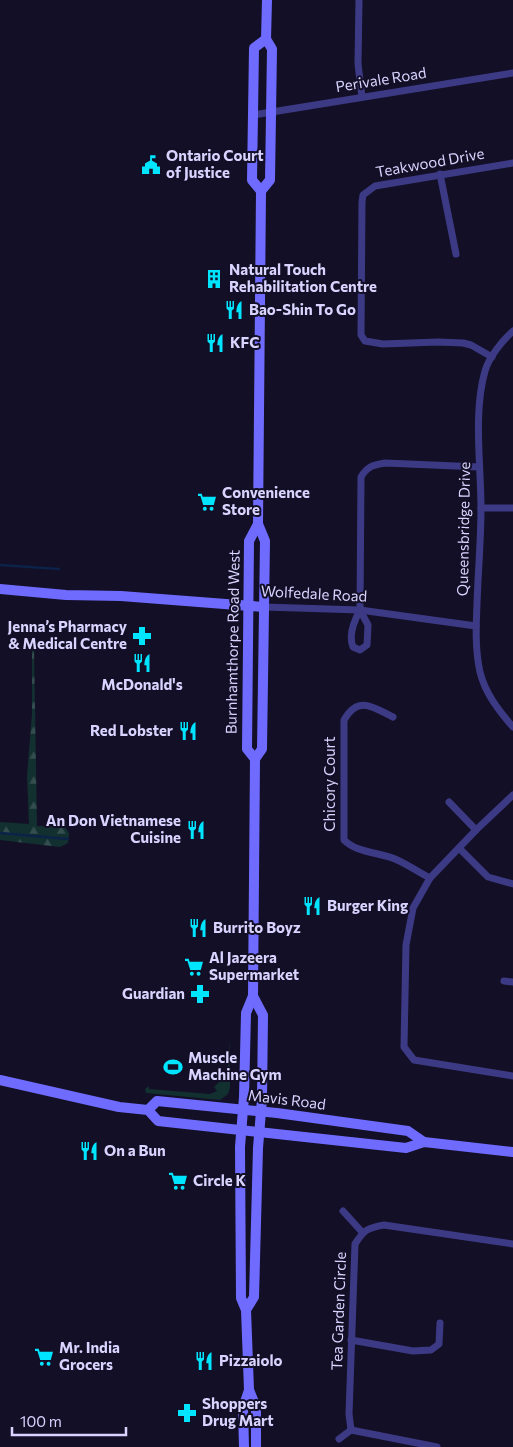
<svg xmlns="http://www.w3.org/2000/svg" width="513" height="1447" font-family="Commissioner,sans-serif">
  <defs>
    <pattern id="forest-firs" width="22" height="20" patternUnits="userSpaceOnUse" patternTransform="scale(1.25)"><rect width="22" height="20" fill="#12302f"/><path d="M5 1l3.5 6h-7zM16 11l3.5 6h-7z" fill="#344d4e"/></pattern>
  </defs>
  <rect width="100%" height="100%" fill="#130f26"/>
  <path fill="#12302f" d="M 230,1041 L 230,1088 L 228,1094 L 220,1100 L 146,1093 L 145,1089 L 149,1086 L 149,1089 L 210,1094 L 217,1091 L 214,1087 L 220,1081 L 221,1074 L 227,1074 Z"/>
  <path fill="url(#forest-firs)" d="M 34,648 L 37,826 L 65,827 L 69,833 L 68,843 L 60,847 L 0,840 L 0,822 L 29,824 L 27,776 L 32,714 L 32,649 Z"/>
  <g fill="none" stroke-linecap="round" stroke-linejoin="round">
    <g stroke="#0c2248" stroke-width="2.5">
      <path d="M 0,565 L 59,569"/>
      <path d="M 0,833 L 68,839"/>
    </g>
    <g stroke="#3d3a85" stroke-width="7">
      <path d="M 359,0 L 358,64 L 362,97"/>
      <path d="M 253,115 L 513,73"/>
      <path d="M 440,174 L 456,254"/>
      <path d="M 513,331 C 502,341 489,357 485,371 C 473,413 481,465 481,508 C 481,540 478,572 477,604 C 476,627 475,649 480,672 C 485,693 499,711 513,727"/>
      <path d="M 492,357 L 471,345 L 463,343 L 438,342 L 383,344 L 365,341 L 361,335 L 362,202 L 363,195 L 375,186 L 513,163"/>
      <path d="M 481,508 L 513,508"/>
      <path d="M 264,607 L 360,610 L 476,626"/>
      <path d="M 360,610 L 368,625 L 367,645 L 360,650 L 353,647 C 348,635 354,621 360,610 L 361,477 C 367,467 372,465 385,463 L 479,467"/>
      <path d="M 393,717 C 373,707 358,695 344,720 L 344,840 C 357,853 378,852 395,859 C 407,864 418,872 430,878"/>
      <path d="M 513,795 L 476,830 L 430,878 L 413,908 L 406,945 L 404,1047 L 414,1060 L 513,1076"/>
      <path d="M 449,802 L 476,830"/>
      <path d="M 459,848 L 488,877 L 513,884"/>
      <path d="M 504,981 L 513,982"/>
      <path d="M 343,1211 L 362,1232"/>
      <path d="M 351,1340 L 413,1351 L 431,1350 L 439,1344 L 440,1323"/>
      <path d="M 351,1430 L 349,1414 L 355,1244 C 364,1230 367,1228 384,1225 L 513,1244"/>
      <path d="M 351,1430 L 437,1447"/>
      <path d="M 339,1439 L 351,1430"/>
    </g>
    <g stroke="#6f6bff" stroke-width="10">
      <path d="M 261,191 L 270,180 L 272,49 L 266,39 L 267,0"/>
      <path d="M 0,589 L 66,595 L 121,596 L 264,607"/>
      <path d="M 255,759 L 247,749 L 249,541 L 258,524"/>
      <path d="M 0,1080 L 119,1107 L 148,1110 L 158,1121 L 406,1148 L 424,1142 L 513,1152"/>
      <path d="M 148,1110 L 157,1101 L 277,1113 L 408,1131 L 424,1142"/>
      <path d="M 246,1310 L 254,1297 L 258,1148 L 262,1099 L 263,1015 L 253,996"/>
      <path d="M 244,1447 L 243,1408 L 249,1390"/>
      <path d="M 256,1447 L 256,1407 L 249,1390 L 246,1310 L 241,1298 L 240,1147 L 244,1097 L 246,1013 L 253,996 L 255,759 L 262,749 L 265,541 L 258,524 L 261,191 L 252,180 L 254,48 L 266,39"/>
    </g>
  </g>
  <defs>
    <g id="civic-bare" transform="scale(1.5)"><path d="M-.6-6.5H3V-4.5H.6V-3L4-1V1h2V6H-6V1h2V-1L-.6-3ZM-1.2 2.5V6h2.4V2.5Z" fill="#00e5ff" stroke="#130f26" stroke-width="2.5" paint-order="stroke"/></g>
    <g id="building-bare" transform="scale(1.5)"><path d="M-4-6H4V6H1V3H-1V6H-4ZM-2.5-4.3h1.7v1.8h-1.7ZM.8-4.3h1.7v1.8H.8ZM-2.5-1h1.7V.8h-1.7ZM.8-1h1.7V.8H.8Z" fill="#00e5ff" stroke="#130f26" stroke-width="2.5" paint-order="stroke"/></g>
    <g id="restaurant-bare" transform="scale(1.5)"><path d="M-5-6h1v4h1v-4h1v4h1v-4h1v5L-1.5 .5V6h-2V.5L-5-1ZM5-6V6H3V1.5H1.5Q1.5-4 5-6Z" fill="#00e5ff" stroke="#130f26" stroke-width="2.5" paint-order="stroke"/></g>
    <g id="supermarket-bare" transform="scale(1.5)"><path d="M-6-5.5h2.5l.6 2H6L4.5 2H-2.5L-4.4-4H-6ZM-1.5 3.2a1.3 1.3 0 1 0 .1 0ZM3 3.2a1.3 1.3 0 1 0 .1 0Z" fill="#00e5ff" stroke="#130f26" stroke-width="2.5" paint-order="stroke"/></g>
    <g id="pharmacy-bare" transform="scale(1.5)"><path d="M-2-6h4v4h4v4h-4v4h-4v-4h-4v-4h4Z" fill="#00e5ff" stroke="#130f26" stroke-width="2.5" paint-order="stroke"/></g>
    <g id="stadium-bare" transform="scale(1.5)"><path d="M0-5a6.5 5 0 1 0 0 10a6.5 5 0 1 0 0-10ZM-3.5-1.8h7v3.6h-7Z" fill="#00e5ff" stroke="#130f26" stroke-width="2.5" paint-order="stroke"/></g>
  </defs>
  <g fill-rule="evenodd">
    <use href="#civic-bare" x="151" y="165"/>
    <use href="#building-bare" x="214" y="279"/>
    <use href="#restaurant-bare" x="234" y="310"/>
    <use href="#restaurant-bare" x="215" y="343"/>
    <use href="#supermarket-bare" x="207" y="502"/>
    <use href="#pharmacy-bare" x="142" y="636"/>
    <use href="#restaurant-bare" x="142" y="663"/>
    <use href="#restaurant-bare" x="188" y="731"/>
    <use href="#restaurant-bare" x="196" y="830"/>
    <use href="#restaurant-bare" x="312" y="906"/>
    <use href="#restaurant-bare" x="198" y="928"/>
    <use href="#supermarket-bare" x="194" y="967"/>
    <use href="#pharmacy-bare" x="200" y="994"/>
    <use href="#stadium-bare" x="173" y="1067"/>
    <use href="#restaurant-bare" x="89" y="1151"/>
    <use href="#supermarket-bare" x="178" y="1181"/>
    <use href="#supermarket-bare" x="44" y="1357"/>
    <use href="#restaurant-bare" x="204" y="1361"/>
    <use href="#pharmacy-bare" x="187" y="1413"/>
  </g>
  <g text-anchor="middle" stroke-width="4" stroke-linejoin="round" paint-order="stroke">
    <g font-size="15" fill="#d9d4ff" stroke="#130f26">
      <text transform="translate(381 80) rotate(-9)" y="5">Perivale Road</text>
      <text transform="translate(430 163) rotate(-10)" y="5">Teakwood Drive</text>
      <text transform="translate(464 529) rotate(-89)" y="5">Queensbridge Drive</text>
      <text transform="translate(314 594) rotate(3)" y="5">Wolfedale Road</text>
      <text transform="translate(233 642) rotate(-89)" y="5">Burnhamthorpe Road West</text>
      <text transform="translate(330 784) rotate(-90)" y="5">Chicory Court</text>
      <text transform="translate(287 1100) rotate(7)" y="5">Mavis Road</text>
      <text transform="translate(339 1311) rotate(-88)" y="5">Tea Garden Circle</text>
    </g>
    <g font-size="15" font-weight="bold" fill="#d9d4ff" stroke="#130f26" text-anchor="start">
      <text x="166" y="161">Ontario Court<tspan x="166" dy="17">of Justice</tspan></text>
      <text x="229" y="275">Natural Touch<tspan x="229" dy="17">Rehabilitation Centre</tspan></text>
      <text x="249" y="315">Bao-Shin To Go</text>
      <text x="230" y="348">KFC</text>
      <text x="222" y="498">Convenience<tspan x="222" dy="17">Store</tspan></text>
      <text x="127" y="632" text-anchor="end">Jenna’s Pharmacy<tspan x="127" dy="17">&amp; Medical Centre</tspan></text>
      <text x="142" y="690" text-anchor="middle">McDonald's</text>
      <text x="173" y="736" text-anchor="end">Red Lobster</text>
      <text x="181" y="826" text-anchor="end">An Don Vietnamese<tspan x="181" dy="17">Cuisine</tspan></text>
      <text x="327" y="911">Burger King</text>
      <text x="213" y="933">Burrito Boyz</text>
      <text x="209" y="963">Al Jazeera<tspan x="209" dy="17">Supermarket</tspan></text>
      <text x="185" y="999" text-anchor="end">Guardian</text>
      <text x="188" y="1063">Muscle<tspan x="188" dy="17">Machine Gym</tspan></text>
      <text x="104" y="1156">On a Bun</text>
      <text x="193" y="1186">Circle K</text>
      <text x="59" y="1353">Mr. India<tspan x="59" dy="17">Grocers</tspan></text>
      <text x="219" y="1366">Pizzaiolo</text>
      <text x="202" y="1409">Shoppers<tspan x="202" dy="17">Drug Mart</tspan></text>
    </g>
  </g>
  <path d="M12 1427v8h114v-8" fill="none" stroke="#d9d4ff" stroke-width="2.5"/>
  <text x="20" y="1427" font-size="15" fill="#d9d4ff" stroke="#130f26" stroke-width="4" paint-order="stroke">100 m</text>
</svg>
